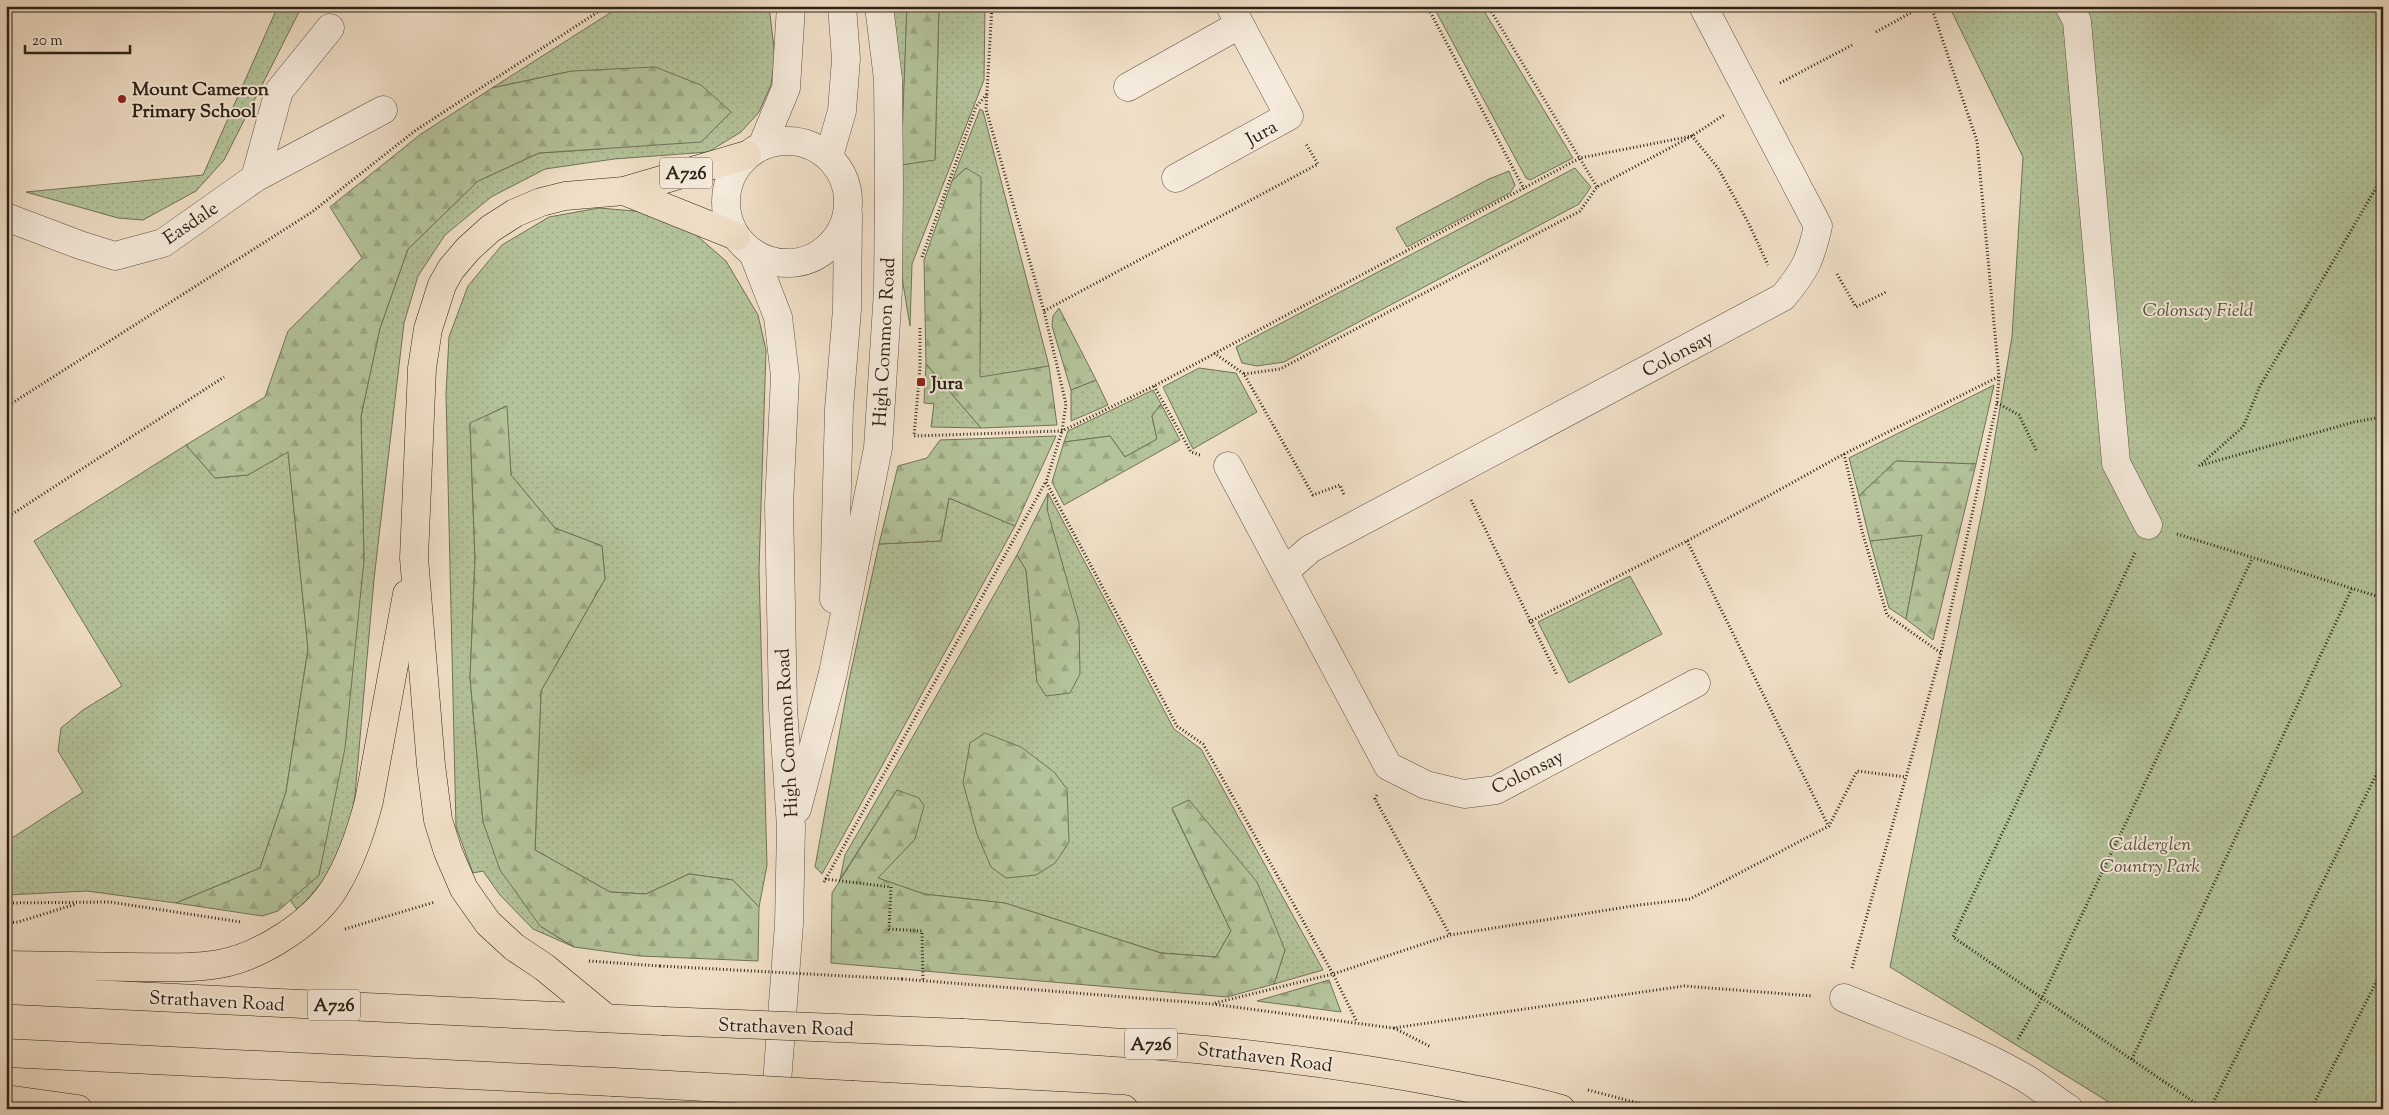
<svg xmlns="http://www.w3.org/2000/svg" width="2389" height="1115" font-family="'Sorts Mill Goudy',serif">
  <defs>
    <pattern id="grass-dots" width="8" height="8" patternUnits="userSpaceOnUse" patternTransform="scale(1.25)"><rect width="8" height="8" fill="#b4c39a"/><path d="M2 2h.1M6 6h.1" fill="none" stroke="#9ba784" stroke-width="1.8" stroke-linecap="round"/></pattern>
    <pattern id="forest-firs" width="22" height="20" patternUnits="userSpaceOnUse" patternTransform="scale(1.25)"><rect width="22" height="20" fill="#b4c39a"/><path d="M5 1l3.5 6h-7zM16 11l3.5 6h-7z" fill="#9ba784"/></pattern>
  </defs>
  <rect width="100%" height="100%" fill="#f0dfc7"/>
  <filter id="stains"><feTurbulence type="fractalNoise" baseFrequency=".004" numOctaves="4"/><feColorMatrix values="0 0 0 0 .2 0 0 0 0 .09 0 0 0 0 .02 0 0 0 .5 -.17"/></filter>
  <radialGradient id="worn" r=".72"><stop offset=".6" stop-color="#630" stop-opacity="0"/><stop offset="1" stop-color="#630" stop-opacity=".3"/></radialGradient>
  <g fill="url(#grass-dots)" stroke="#707258">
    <path d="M 278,6 L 302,6 L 224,160 L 196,191 L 143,220 L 118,218 L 26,192 L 203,175 Z"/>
    <path d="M 621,6 L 769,6 L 775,57 L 771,85 L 759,112 L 741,132 L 708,152 L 614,159 L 545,169 L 491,197 L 445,235 L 418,276 L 404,323 L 374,579 L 355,795 L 348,835 L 327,876 L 298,911 L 290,900 L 319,875 L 364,560 L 361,416 L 380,328 L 408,249 L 478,181 L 539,153 L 602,149 L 572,71 L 492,88 Z"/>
    <path d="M 892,6 L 907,6 L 903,124 Z"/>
    <path d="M 939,6 L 985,6 L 984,80 L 912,264 L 910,326 L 898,253 L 901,165 L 935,159 Z"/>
    <path d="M 1433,6 L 1481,6 L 1573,158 L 1530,180 L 1526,178 Z"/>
    <path d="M 1949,6 L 2383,6 L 2383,1109 L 2120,1109 L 1890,967 L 1985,496 L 2012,337 L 2023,157 Z"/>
    <path d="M 980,109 L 983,111 L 1049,366 L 979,378 L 981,312 L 966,168 L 952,181 Z"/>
    <path d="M 1575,168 L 1591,187 L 1579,204 L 1284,362 L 1257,366 L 1242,363 L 1236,347 Z"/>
    <path d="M 1509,171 L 1515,185 L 1510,193 L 1407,247 L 1396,228 L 1489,179 Z"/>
    <path d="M 599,208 L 647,212 L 694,233 L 726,261 L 758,315 L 766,350 L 759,570 L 767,865 L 759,907 L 733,880 L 689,874 L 646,894 L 610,892 L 535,850 L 541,691 L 605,579 L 602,546 L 555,528 L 511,475 L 506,406 L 470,424 L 475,560 L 470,678 L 483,822 L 540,926 L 574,947 L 533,929 L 500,895 L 483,871 L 473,873 L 456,827 L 446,394 L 449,337 L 468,286 L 502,245 L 549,217 Z"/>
    <path d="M 926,364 L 981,428 L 931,427 L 934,404 L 924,403 Z"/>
    <path d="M 1199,368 L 1236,373 L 1257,412 L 1193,449 L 1163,387 Z"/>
    <path d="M 1096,380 L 1108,405 L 1071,421 L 1071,390 Z"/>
    <path d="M 1994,385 L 1976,464 L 1896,461 L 1859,496 L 1849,458 Z"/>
    <path d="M 1153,390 L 1161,404 L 1152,416 L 1157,439 L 1125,457 L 1110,436 L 1064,442 L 1068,431 Z"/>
    <path d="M 186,445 L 215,478 L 248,475 L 288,451 L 308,649 L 286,792 L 260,868 L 176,903 L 87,891 L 6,895 L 6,842 L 83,792 L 58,751 L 61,728 L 83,710 L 122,686 L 34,541 Z"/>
    <path d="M 1048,493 L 1174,729 L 1201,749 L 1323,970 L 1274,984 L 1285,950 L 1189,800 L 1172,809 L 1231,931 L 1216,957 L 1161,953 L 1005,903 L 924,894 L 877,878 L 915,839 L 897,790 L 840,879 L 845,855 L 1017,555 L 1026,570 L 1037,682 Z"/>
    <path d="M 949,498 L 1015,526 L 822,874 L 815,867 L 849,680 L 879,544 L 941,541 Z"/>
    <path d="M 1922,535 L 1906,619 L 1889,608 L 1870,541 Z"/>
    <path d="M 1630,576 L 1662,634 L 1569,683 L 1538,622 Z"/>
  </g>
  <g fill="url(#forest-firs)" stroke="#707258">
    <path d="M 907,6 L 939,6 L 935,160 L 901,165 Z"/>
    <path d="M 655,67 L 701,85 L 731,112 L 701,142 L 539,153 L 478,181 L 408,249 L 380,328 L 361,416 L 364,560 L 345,748 L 319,875 L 278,911 L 262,916 L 176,903 L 260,868 L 286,792 L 308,649 L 288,452 L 248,475 L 215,478 L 186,445 L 265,397 L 288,331 L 362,258 L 330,207 L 421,134 L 492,88 L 572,71 Z"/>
    <path d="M 966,168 L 981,177 L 980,377 L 1049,366 L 1057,425 L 981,428 L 926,364 L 924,260 L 952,181 Z"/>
    <path d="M 1059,308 L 1096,380 L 1071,390 L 1052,326 L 1053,316 Z"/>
    <path d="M 1161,404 L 1180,440 L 1064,505 L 1052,482 L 1064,442 L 1110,436 L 1125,457 L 1157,439 L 1152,416 Z"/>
    <path d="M 507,406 L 511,475 L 555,528 L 602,546 L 605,579 L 541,691 L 535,850 L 610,892 L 646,894 L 689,874 L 733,880 L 759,907 L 758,961 L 640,956 L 574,947 L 540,926 L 500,870 L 483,822 L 470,678 L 475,560 L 470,423 Z"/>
    <path d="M 1056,436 L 1015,526 L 949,498 L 941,541 L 879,544 L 898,466 L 927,458 L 940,440 Z"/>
    <path d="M 1896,461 L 1976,464 L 1933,640 L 1906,619 L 1922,535 L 1870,541 L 1859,496 Z"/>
    <path d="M 1048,493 L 1047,509 L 1079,623 L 1080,674 L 1070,693 L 1046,696 L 1037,682 L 1026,570 L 1017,555 Z"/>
    <path d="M 985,733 L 1021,747 L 1054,772 L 1067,789 L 1069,842 L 1055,863 L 1036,875 L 1006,878 L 991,867 L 977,834 L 963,783 L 970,743 Z"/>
    <path d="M 897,790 L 919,798 L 924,806 L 915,839 L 878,878 L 924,894 L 1005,903 L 1161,953 L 1216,957 L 1231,931 L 1172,808 L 1189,800 L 1257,882 L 1285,950 L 1274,984 L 1227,997 L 831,963 L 832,893 Z"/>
    <path d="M 1329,980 L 1341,1012 L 1257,1001 Z"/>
  </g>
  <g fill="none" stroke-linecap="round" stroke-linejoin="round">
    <g stroke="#5d5142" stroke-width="29">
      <g id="minor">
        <path d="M 2069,6 L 2077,21 L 2116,463 L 2148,525"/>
        <path d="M 1128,87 L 1239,25"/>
        <circle cx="787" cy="202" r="61"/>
        <path d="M 762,146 L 786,88 L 791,6"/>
        <path d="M 829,156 L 842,111 L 846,59 L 842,6"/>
        <path d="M 255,178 L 279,91 L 330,28"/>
        <path d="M 1176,178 L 1289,116 L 1230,6"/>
        <path d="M 6,217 L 80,245 L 115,256 L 163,243 L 255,178 L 383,110"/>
        <path d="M 753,253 L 778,317 L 785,376 L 779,505 L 783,708 L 791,827 L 789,924 L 775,1109"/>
        <path d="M 1228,466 L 1388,766 L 1426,785 L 1464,794 L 1496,790 L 1696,683"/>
        <path d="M 1285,571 L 1310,549 L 1783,297 C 1805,271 1811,258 1818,226 L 1703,6"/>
        <path d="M 834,599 L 839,409 L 847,309 L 848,215"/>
        <path d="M 797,809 L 833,673 L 878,448 L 888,290 L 889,184 L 888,79 L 879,6"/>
        <path d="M 1844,998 C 1904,1023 1968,1045 2025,1078 C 2040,1087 2054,1099 2069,1109"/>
      </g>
    </g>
    <g stroke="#2c2216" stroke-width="29">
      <g id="major">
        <path d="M 624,191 L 736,236"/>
        <path d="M 6,965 C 48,966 90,966 132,967 C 160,967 190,969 219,964 C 259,957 312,924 334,889 C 351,862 361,832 369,801 L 407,594"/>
        <path d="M 6,990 L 663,1021"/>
        <path d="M 606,1018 L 544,967 L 514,947 L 488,923 L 464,889 L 448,852 L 438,820 L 431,765 L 414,558 L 422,368 L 428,329 L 442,285 L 451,269 L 468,249 L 490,229 L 515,213 L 541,202 L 565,196 L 624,191 L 747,155"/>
        <path d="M 963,1033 C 1131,1042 1292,1053 1458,1086 C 1492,1093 1527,1099 1561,1109"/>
        <path d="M 6,1053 L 613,1082"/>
        <path d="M 854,1095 L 1124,1109"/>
        <path d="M 6,1099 L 78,1109"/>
      </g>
    </g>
    <g stroke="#2c2216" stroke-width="3" stroke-dasharray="1 2.5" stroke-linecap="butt">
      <path d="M 992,6 L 986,109 L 1044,311 L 1066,404 L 1062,431 L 1046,482 L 1177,726 L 1203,744 L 1333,974 L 1357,1022"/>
      <path d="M 1427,6 L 1524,189"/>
      <path d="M 1488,6 L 1597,187"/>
      <path d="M 1876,32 L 1923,6"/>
      <path d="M 1780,83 L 1852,45"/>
      <path d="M 922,257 L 976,107 L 987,94"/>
      <path d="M 1837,274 L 1856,307 L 1886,292"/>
      <path d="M 1044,311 L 1318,164 L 1306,144"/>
      <path d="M 920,328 L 920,368 L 914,436 L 1062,431 L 1154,386 L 1580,158 L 1692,136 L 1718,168 L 1748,222 L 1768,265"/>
      <path d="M 1214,353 L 1244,374 L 1313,495 L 1340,485 L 1344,495"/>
      <path d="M 1244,374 L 1280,369 L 1580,211 L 1597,187 L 1692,136 L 1724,115"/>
      <path d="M 1154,386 L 1191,452 L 1200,455"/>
      <path d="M 1997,403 L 2019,415 L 2036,450"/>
      <path d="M 6,407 L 312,212 L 416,130 L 607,6"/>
      <path d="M 1844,454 L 1862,531 L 1887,615 L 1941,653"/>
      <path d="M 2202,465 L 2354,422 L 2383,417"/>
      <path d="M 2199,466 L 2243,427 L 2260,386 L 2383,176"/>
      <path d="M 1471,500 L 1557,675"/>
      <path d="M 6,518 L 224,377"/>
      <path d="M 2177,534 L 2383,598"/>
      <path d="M 1687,541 L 1828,825"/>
      <path d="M 2135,553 L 1953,937 L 2204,1109"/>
      <path d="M 1529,622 L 1687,541 L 1844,454 L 1998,377"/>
      <path d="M 1377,795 L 1375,799 L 1450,935"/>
      <path d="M 825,879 L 891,887 L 889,929 L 922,931 L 923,981"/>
      <path d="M 824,882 L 1045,483"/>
      <path d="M 6,903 L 110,902 L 241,922"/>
      <path d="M 6,923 L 18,922 L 76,904"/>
      <path d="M 345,929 L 435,902"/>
      <path d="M 589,961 L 660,966"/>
      <path d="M 1852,968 L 1941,653 L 1997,403 L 1999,377 L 1977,141 L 1931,6"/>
      <path d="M 902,979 L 1212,1004 L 1393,1028 L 1684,986 L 1813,996"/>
      <path d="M 1215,1003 L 1333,974 L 1450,935 L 1639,905 L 1690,899 L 1829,826 L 1857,771 L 1906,777"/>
      <path d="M 1394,1028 L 1431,1047"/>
      <path d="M 2018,1039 L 2042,998 L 2252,559"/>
      <path d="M 2132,1059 L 2352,588"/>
      <path d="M 1588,1090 L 1661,1109"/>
      <path d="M 2210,1109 L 2383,761"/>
      <path d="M 2311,1109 L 2383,969"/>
    </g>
    <use href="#minor" stroke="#f5eadb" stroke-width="28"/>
    <use href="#major" stroke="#f0dfc7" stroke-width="28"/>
    <g stroke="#2c2216" stroke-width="29" stroke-linecap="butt">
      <g id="major-bridge">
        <path d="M 663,1021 L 963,1033"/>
        <path d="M 613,1082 L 854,1095"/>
      </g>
    </g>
    <path stroke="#2c2216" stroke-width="3" stroke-dasharray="1 2.5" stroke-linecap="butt" d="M 660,966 L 902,979"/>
    <use href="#major-bridge" stroke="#f0dfc7" stroke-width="28"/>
  </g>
  <g fill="#8f2418" stroke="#f5eadb" stroke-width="2">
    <circle cx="122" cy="99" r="5"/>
    <rect x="916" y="377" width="10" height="10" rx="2.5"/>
  </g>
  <g text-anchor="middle" stroke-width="4" stroke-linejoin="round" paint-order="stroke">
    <g fill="#f5eadb" stroke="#685e51" stroke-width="1">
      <rect x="660" y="157.5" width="52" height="31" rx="4"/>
      <rect x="308" y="989.5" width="52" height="31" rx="4"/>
      <rect x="1125" y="1028.5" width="52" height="31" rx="4"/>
    </g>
    <g font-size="18" font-weight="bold" fill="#2c2216">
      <text x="686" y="179">A726</text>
      <text x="334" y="1011">A726</text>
      <text x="1151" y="1050">A726</text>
    </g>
    <g font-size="19" font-weight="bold" fill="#2c2216" stroke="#f5eadb" text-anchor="start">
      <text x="132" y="95">Mount Cameron<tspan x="132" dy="22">Primary School</tspan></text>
      <text x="931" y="389">Jura</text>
    </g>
    <g font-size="19" fill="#2c2216" stroke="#f5eadb">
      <text transform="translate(1261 132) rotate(-29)" y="7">Jura</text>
      <text transform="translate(190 222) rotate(-34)" y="7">Easdale</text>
      <text transform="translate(883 342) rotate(-87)" y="7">High Common Road</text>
      <text transform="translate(1677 353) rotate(-28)" y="7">Colonsay</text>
      <text transform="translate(786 733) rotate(-93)" y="7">High Common Road</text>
      <text transform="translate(1527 771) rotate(-26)" y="7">Colonsay</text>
      <text transform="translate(217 1000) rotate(3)" y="7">Strathaven Road</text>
      <text transform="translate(786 1026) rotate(2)" y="7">Strathaven Road</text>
      <text transform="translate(1265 1056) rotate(7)" y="7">Strathaven Road</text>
    </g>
    <g font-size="19" font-style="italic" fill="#55523e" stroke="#f5eadb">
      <text x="2198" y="316">Colonsay Field</text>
      <text x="2150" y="850">Calderglen<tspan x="2150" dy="22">Country Park</tspan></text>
    </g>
  </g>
  <rect width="2389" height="1115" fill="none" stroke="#f0dfc7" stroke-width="25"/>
  <rect x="8" y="8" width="2374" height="1100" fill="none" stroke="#2c2216" stroke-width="2.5"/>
  <rect x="12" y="12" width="2364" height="1090" fill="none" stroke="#2c2216"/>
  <path d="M25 45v8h105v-8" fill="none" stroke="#2c2216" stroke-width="2.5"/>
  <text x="32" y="45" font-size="15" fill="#2c2216" stroke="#f5eadb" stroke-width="4" paint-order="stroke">20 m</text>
  <rect width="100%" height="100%" filter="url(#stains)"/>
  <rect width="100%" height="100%" fill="url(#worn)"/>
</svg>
